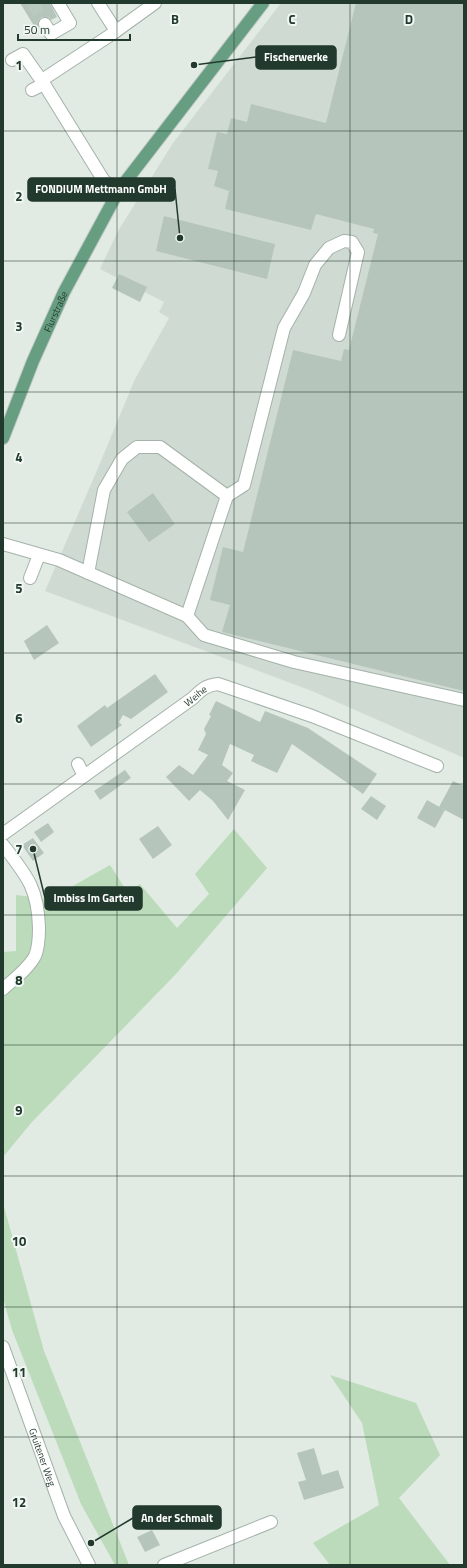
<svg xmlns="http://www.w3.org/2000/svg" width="467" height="1568" font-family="'Titillium Web',sans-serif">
  <rect width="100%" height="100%" fill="#e1ebe4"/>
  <path fill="#cfdad2" d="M 281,3 L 464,3 L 464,758 L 312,691 L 45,591 L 98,468 L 135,379 L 169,318 L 159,312 L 164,302 L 100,269 L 118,231 L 173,143 Z"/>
  <g fill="#bbdbbb">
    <path d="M 234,829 L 267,868 L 176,974 L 32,1122 L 3,1157 L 3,952 L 16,951 L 16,895 L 50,899 L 110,865 L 128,893 L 140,884 L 177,928 L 209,894 L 195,874 Z"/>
    <path d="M 3,1203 L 44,1351 L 129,1565 L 115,1565 L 81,1504 L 12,1330 L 3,1298 Z"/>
    <path d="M 330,1375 L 416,1403 L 440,1455 L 399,1498 L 450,1565 L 330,1565 L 313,1543 L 379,1505 L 362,1423 Z"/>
  </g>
  <g fill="#b6c5bc">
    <path d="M 20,3 L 50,3 L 57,17 L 51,20 L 48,17 L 42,17 L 38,21 L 38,27 L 36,29 Z"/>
    <path d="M 356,3 L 464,3 L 464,691 L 222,632 L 230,605 L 210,600 L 223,547 L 243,552 L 293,350 L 341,361 L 344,349 L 349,350 L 378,234 L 373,233 L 374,229 L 316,214 L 311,230 L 225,209 L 229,191 L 214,186 L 218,171 L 208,169 L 217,132 L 227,134 L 231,118 L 247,122 L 251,104 L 326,123 Z"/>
    <path d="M 164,216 L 275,244 L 267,279 L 156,251 Z"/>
    <path d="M 119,274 L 147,287 L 140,302 L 112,288 Z"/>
    <path d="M 153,493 L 175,524 L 149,542 L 127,512 Z"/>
    <path d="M 47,625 L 59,643 L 34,660 L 24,641 Z"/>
    <path d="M 155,674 L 168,692 L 131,719 L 123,715 L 119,722 L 122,725 L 91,747 L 77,726 L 105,705 L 107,708 Z"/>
    <path d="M 216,701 L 260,722 L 265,711 L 308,728 L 377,774 L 363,794 L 292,744 L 277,773 L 251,761 L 254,755 L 230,744 L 222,765 L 233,773 L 227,781 L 245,790 L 228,820 L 213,801 L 200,790 L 189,801 L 166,777 L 179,765 L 193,775 L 208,755 L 198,750 L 206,734 L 204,729 L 211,716 L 209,715 Z"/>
    <path d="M 125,770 L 131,778 L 100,800 L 94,791 Z"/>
    <path d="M 453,781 L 464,786 L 464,820 L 439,807 Z"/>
    <path d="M 371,796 L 386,806 L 377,820 L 361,809 Z"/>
    <path d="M 427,800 L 445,810 L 435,828 L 417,818 Z"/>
    <path d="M 48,823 L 54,832 L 41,842 L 34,832 Z"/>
    <path d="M 158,826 L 172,845 L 153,859 L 139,839 Z"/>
    <path d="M 33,838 L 44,853 L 33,861 L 22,845 Z"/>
    <path d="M 314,1448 L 322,1475 L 338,1470 L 344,1488 L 304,1500 L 298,1482 L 306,1480 L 297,1453 Z"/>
    <path d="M 201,1508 L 207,1523 L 192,1530 L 185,1515 Z"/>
    <path d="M 152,1530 L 160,1545 L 145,1552 L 137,1537 Z"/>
  </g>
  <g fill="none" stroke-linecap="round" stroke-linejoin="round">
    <path stroke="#bbc8bf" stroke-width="12" stroke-dasharray="12 6" stroke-linecap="butt" d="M 33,3 L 45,24"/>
    <g stroke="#a4b2a9" stroke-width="14">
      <g id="minor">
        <path d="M 98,3 L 116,31"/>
        <path d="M 45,24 L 51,34 L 70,23 L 58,3"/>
        <path d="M 12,60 L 23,54 L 44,84 L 104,181 L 119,190"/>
        <path d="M 42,80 L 112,34 L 155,3"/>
        <path d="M 32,90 L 44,84"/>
        <path d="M 3,544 L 59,560 L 187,616 L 204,635 L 294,662 L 464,700"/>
        <path d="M 88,573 L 104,490 L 122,459 L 137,447 L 160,447 L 227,496"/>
        <path d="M 30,578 L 39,555"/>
        <path d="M 187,616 L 227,496 L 244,485 L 284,328 L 304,293 L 315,265 L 329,248 L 344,241 L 352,242 L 358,252 L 339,335"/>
        <path d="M 78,764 L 84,776"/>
        <path id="s1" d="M 3,834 L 193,698 C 201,690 206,685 218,684 L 312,716 L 437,766"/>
        <path d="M 3,845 C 27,876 38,888 39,928 C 39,937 39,947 35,956 C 28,969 14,979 3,989"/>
        <path id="s2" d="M 3,1347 L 64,1516 L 89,1565"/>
        <path d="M 164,1565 L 271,1522"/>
      </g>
    </g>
    <g stroke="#c1c8c4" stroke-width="14">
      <g id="major">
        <path id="s3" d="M 3,438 L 33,361 L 64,292 L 119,190 L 263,3"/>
      </g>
    </g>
    <use href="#minor" stroke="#fff" stroke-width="12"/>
    <use href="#major" stroke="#679e82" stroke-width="12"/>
  </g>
  <path fill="none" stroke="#223a2d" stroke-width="1" stroke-opacity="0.55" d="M 117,3 L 117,1565M 234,3 L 234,1565M 350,3 L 350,1565M 3,131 L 464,131M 3,261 L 464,261M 3,392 L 464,392M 3,523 L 464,523M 3,653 L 464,653M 3,784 L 464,784M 3,915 L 464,915M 3,1045 L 464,1045M 3,1176 L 464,1176M 3,1307 L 464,1307M 3,1437 L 464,1437"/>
  <g text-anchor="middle" stroke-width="4" stroke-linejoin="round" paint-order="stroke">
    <g font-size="10" fill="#223a2d" stroke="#f1f7f2">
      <text dy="4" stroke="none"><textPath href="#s3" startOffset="137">Flurstraße</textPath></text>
      <text dy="4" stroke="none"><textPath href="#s1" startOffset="237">Weihe</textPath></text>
      <text dy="4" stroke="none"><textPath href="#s2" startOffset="117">Gruitener Weg</textPath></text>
    </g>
  </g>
  <g font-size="13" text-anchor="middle" font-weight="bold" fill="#223a2d" stroke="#f1f7f2" stroke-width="4" stroke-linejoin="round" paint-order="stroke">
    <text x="175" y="24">B</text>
    <text x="292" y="24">C</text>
    <text x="409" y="24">D</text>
    <text x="19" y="70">1</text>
    <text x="19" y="201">2</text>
    <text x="19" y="331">3</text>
    <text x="19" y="462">4</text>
    <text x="19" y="593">5</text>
    <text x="19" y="723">6</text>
    <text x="19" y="854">7</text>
    <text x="19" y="985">8</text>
    <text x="19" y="1115">9</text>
    <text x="19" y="1246">10</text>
    <text x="19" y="1377">11</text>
    <text x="19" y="1507">12</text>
  </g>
  <path fill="none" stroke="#223a2d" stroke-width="1.5" d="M194 65L256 57M180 238L175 189M33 849L45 898M91 1543L133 1518"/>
  <g fill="#223a2d" stroke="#f1f7f2" stroke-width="1.5">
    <circle cx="194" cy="65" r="4"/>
    <circle cx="180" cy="238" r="4"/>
    <circle cx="33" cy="849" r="4"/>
    <circle cx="91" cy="1543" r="4"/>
  </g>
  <g fill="#223a2d" stroke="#223a2d" stroke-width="1.5">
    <rect x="256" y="46" width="80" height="23" rx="4"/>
    <rect x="28" y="178" width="147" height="23" rx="4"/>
    <rect x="45" y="887" width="97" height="23" rx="4"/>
    <rect x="133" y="1506" width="88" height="23" rx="4"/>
  </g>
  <g font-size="11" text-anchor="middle" font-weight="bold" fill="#fff">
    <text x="296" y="61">Fischerwerke</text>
    <text x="101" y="193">FONDIUM Mettmann GmbH</text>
    <text x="94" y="902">Imbiss Im Garten</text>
    <text x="177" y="1522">An der Schmalt</text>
  </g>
  <rect width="467" height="1568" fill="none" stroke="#223a2d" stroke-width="8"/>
  <path d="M18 34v6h112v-6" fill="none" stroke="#223a2d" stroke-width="2"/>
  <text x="24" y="34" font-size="12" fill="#223a2d" stroke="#f1f7f2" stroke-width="3" paint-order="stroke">50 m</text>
</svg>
